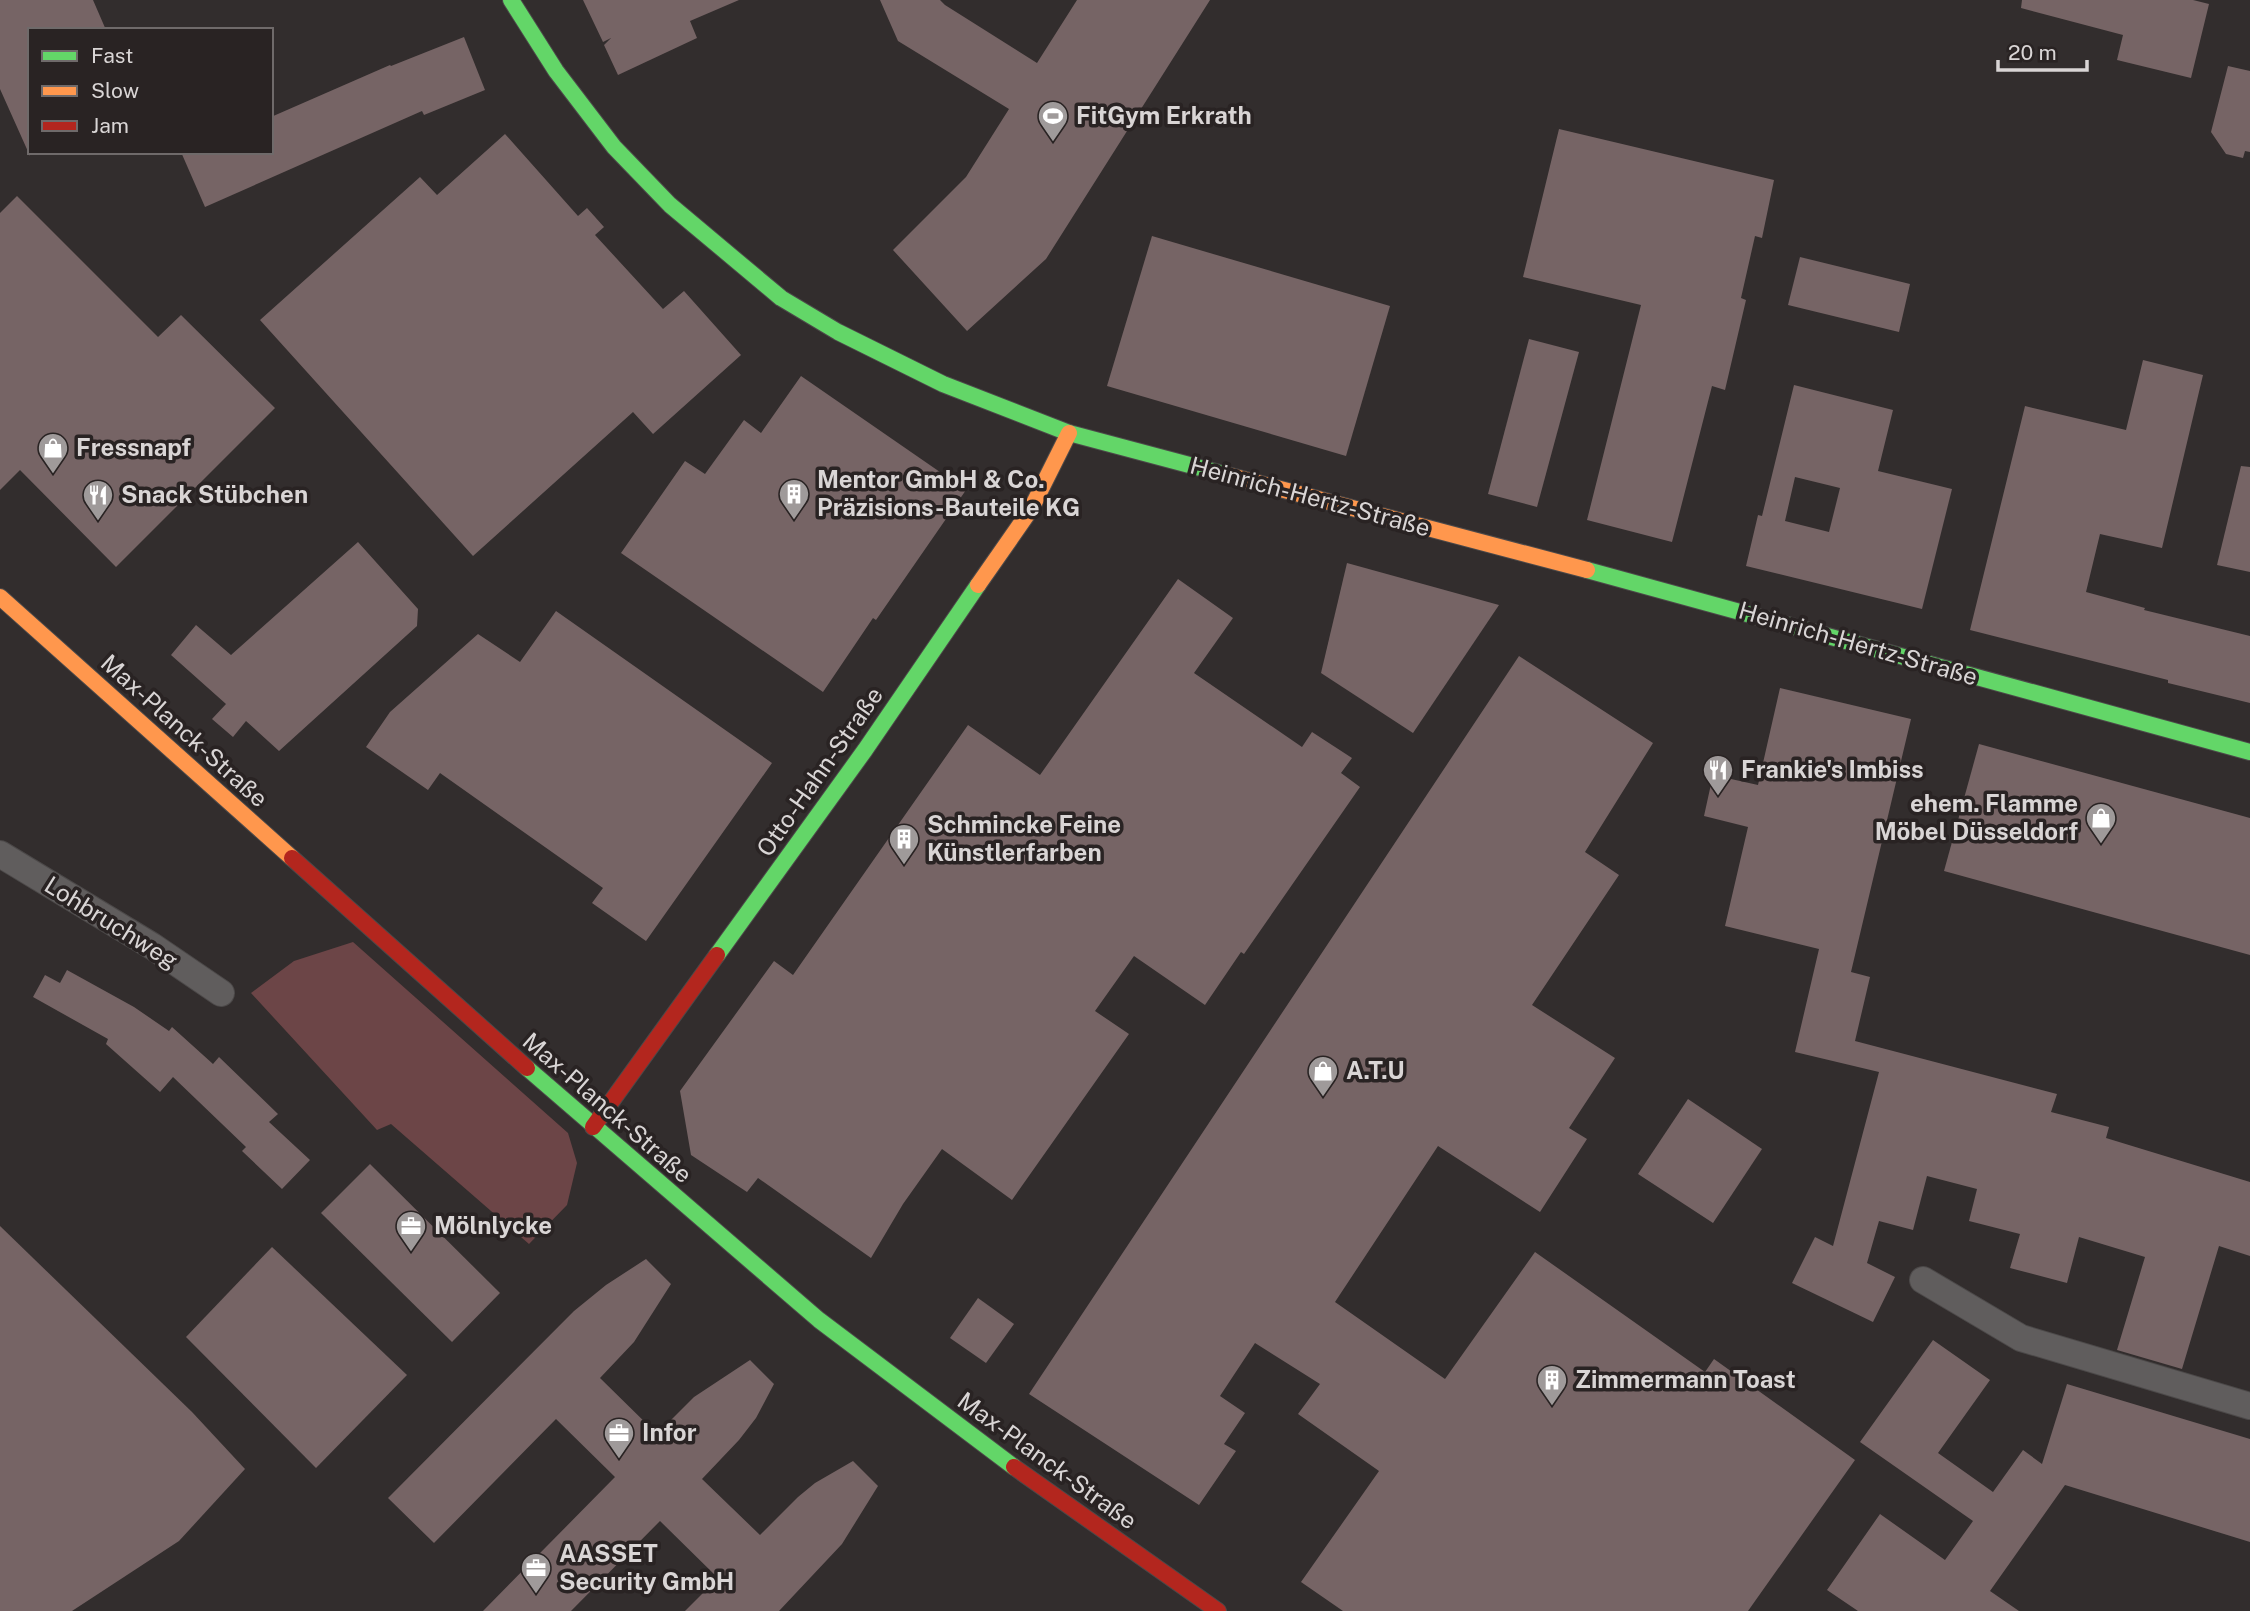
<svg xmlns="http://www.w3.org/2000/svg" width="2250" height="1611" font-family="'Public Sans',sans-serif">
  <rect width="100%" height="100%" fill="#322d2d"/>
  <path fill="#6c4547" d="M 353,942 L 568,1133 L 577,1163 L 567,1205 L 529,1244 L 391,1124 L 377,1130 L 251,993 L 294,961 Z"/>
  <g fill="#766465" fill-rule="evenodd">
    <path d="M 0,0 L 93,0 L 106,30 L 30,30 L 30,156 L 0,89 Z"/>
    <path d="M 583,0 L 739,0 L 690,21 L 697,38 L 618,75 L 604,45 L 611,38 L 603,42 Z"/>
    <path d="M 880,0 L 940,0 L 945,5 L 1037,63 L 1077,0 L 1210,0 L 1046,259 L 967,331 L 893,250 L 966,177 L 1009,109 L 898,41 Z"/>
    <path d="M 2022,0 L 2193,0 L 2209,4 L 2191,78 L 2117,60 L 2123,35 L 2021,8 Z"/>
    <path d="M 464,37 L 485,90 L 424,115 L 422,111 L 205,207 L 181,152 L 271,152 L 271,117 L 390,65 L 391,66 Z"/>
    <path d="M 2228,66 L 2250,71 L 2250,152 L 2245,151 L 2243,158 L 2226,154 L 2211,132 Z"/>
    <path d="M 1559,129 L 1774,180 L 1762,238 L 1755,236 L 1741,298 L 1746,300 L 1725,390 L 1712,386 L 1672,542 L 1587,520 L 1641,305 L 1523,277 Z"/>
    <path d="M 505,134 L 578,216 L 587,208 L 604,227 L 595,235 L 663,309 L 684,291 L 741,355 L 653,434 L 633,412 L 473,556 L 260,320 L 420,177 L 437,195 Z"/>
    <path d="M 17,196 L 158,337 L 181,315 L 275,408 L 116,567 L 20,470 L 0,490 L 0,213 Z"/>
    <path d="M 1152,236 L 1390,306 L 1346,456 L 1107,386 Z"/>
    <path d="M 1800,257 L 1910,284 L 1899,332 L 1788,305 Z"/>
    <path d="M 1529,339 L 1579,352 L 1537,507 L 1488,494 Z"/>
    <path d="M 2143,360 L 2203,375 L 2162,548 L 2100,534 L 2086,592 L 2145,608 L 2144,610 L 2250,636 L 2250,703 L 2168,683 L 2168,680 L 1970,630 L 2025,406 L 2126,430 Z"/>
    <path d="M 801,376 L 966,490 L 876,620 L 873,618 L 823,692 L 621,553 L 685,461 L 705,474 L 744,420 L 761,433 Z"/>
    <path d="M 1794,385 L 1893,410 L 1878,471 L 1952,489 L 1922,609 L 1746,566 L 1758,515 L 1762,516 ZM 1795,477 L 1840,488 L 1829,532 L 1785,521 Z"/>
    <path d="M 2241,466 L 2250,467 L 2250,572 L 2217,565 Z"/>
    <path d="M 358,542 L 418,609 L 417,626 L 279,751 L 246,721 L 233,737 L 212,719 L 226,704 L 171,655 L 196,625 L 231,655 Z"/>
    <path d="M 1347,563 L 1499,605 L 1413,733 L 1321,673 Z"/>
    <path d="M 1178,579 L 1233,618 L 1194,673 L 1302,747 L 1312,732 L 1352,758 L 1341,773 L 1360,787 L 1244,954 L 1241,952 L 1205,1005 L 1134,956 L 1095,1011 L 1129,1034 L 1012,1200 L 942,1149 L 903,1204 L 871,1258 L 758,1178 L 747,1192 L 691,1155 L 680,1091 L 774,961 L 793,975 L 968,725 L 1040,775 Z"/>
    <path d="M 556,611 L 772,763 L 646,941 L 592,903 L 603,888 L 440,773 L 428,790 L 366,747 L 390,712 L 478,634 L 520,662 Z"/>
    <path d="M 1519,656 L 1653,743 L 1585,852 L 1619,875 L 1532,1005 L 1615,1058 L 1569,1128 L 1587,1139 L 1540,1212 L 1438,1146 L 1335,1302 L 1445,1379 L 1535,1252 L 1705,1372 L 1714,1359 L 1855,1460 L 1748,1611 L 1343,1611 L 1301,1582 L 1379,1471 L 1298,1414 L 1320,1384 L 1255,1343 L 1220,1396 L 1245,1413 L 1224,1444 L 1236,1451 L 1199,1505 L 1029,1394 Z"/>
    <path d="M 1780,688 L 1911,719 L 1851,972 L 1870,977 L 1855,1041 L 2057,1094 L 2051,1112 L 2109,1127 L 2106,1138 L 2250,1182 L 2250,1256 L 2219,1246 L 2182,1369 L 2117,1350 L 2145,1257 L 2079,1237 L 2067,1283 L 2010,1268 L 2020,1234 L 1969,1221 L 1977,1189 L 1927,1176 L 1913,1230 L 1879,1221 L 1867,1263 L 1895,1277 L 1873,1322 L 1792,1283 L 1815,1237 L 1833,1246 L 1879,1072 L 1795,1052 L 1819,949 L 1725,926 L 1748,827 L 1704,816 L 1713,775 L 1758,785 Z"/>
    <path d="M 1979,744 L 2250,818 L 2250,955 L 1944,871 Z"/>
    <path d="M 67,970 L 134,1007 L 169,1031 L 172,1027 L 213,1064 L 219,1057 L 278,1114 L 269,1122 L 310,1160 L 282,1189 L 242,1151 L 246,1147 L 173,1077 L 160,1092 L 106,1044 L 108,1039 L 33,997 L 45,975 L 60,983 Z"/>
    <path d="M 1688,1099 L 1762,1149 L 1713,1223 L 1638,1174 Z"/>
    <path d="M 370,1164 L 500,1293 L 452,1342 L 321,1213 Z"/>
    <path d="M 0,1226 L 192,1412 L 245,1469 L 179,1541 L 72,1611 L 0,1611 Z"/>
    <path d="M 272,1247 L 407,1375 L 316,1468 L 186,1337 Z"/>
    <path d="M 646,1259 L 671,1284 L 634,1342 L 600,1378 L 657,1434 L 694,1397 L 750,1360 L 774,1384 L 756,1418 L 739,1440 L 702,1479 L 760,1535 L 798,1497 L 815,1483 L 853,1461 L 878,1486 L 842,1544 L 779,1611 L 685,1611 L 718,1578 L 660,1521 L 571,1611 L 483,1611 L 615,1477 L 556,1419 L 434,1543 L 388,1498 L 574,1311 L 606,1285 Z"/>
    <path d="M 978,1298 L 1014,1324 L 986,1363 L 950,1338 Z"/>
    <path d="M 1933,1340 L 1990,1380 L 1938,1453 L 1993,1492 L 2023,1450 L 2042,1464 L 2067,1384 L 2250,1439 L 2250,1542 L 2065,1485 L 1990,1591 L 2019,1611 L 1858,1611 L 1827,1590 L 1880,1514 L 1945,1560 L 1973,1521 L 1860,1442 Z"/>
  </g>
  <g fill="none" stroke-linecap="round" stroke-linejoin="round">
    <g stroke="#4c4949" stroke-width="28">
      <g id="street">
        <path d="M 0,854 L 152,946 L 221,993"/>
        <path d="M 1923,1280 L 2021,1338 L 2250,1406"/>
      </g>
    </g>
    <g stroke="#4c4949" stroke-width="18">
      <g id="fast">
        <path d="M 511,0 L 556,71 L 614,147 L 670,205 L 781,298 L 838,332 L 943,384 L 1069,433 L 1227,475"/>
        <path d="M 1587,570 L 2250,752"/>
        <path d="M 717,955 L 865,750 L 978,585"/>
        <path d="M 527,1068 L 819,1320 L 1014,1467"/>
      </g>
    </g>
    <g stroke="#4c4949" stroke-width="18">
      <g id="slow">
        <path d="M 1227,475 L 1587,570"/>
        <path d="M 978,585 L 1031,509 L 1069,433"/>
        <path d="M 0,597 L 292,858"/>
      </g>
    </g>
    <g stroke="#4c4949" stroke-width="18">
      <g id="jam">
        <path d="M 292,858 L 527,1068"/>
        <path d="M 593,1127 L 717,955"/>
        <path d="M 1014,1467 L 1218,1611"/>
      </g>
    </g>
    <use href="#street" stroke="#605d5d" stroke-width="26"/>
    <use href="#fast" stroke="#63d668" stroke-width="16"/>
    <use href="#slow" stroke="#ff974d" stroke-width="16"/>
    <use href="#jam" stroke="#b3261e" stroke-width="16"/>
  </g>
  <defs>
    <g id="stadium-pin" transform="scale(1.575)"><path d="M0 17L-7.5 6A9.5 9.5 0 1 1 7.5 6Z" fill="#9f9a9a" stroke="#292323"/><path d="M0-5a6.5 5 0 1 0 0 10a6.5 5 0 1 0 0-10ZM-3.5-1.8h7v3.6h-7Z" fill="#fff"/></g>
    <g id="shop-pin" transform="scale(1.575)"><path d="M0 17L-7.5 6A9.5 9.5 0 1 1 7.5 6Z" fill="#9f9a9a" stroke="#292323"/><path d="M-5-2.5h2.3a2.7 3.5 0 0 1 5.4 0H5L5.5 6h-11ZM-1.5-2.5h3a1.5 2.3 0 0 0-3 0Z" fill="#fff"/></g>
    <g id="building-pin" transform="scale(1.575)"><path d="M0 17L-7.5 6A9.5 9.5 0 1 1 7.5 6Z" fill="#9f9a9a" stroke="#292323"/><path d="M-4-6H4V6H1V3H-1V6H-4ZM-2.5-4.3h1.7v1.8h-1.7ZM.8-4.3h1.7v1.8H.8ZM-2.5-1h1.7V.8h-1.7ZM.8-1h1.7V.8H.8Z" fill="#fff"/></g>
    <g id="restaurant-pin" transform="scale(1.575)"><path d="M0 17L-7.5 6A9.5 9.5 0 1 1 7.5 6Z" fill="#9f9a9a" stroke="#292323"/><path d="M-5-6h1v4h1v-4h1v4h1v-4h1v5L-1.5 .5V6h-2V.5L-5-1ZM5-6V6H3V1.5H1.5Q1.5-4 5-6Z" fill="#fff"/></g>
    <g id="office-pin" transform="scale(1.575)"><path d="M0 17L-7.5 6A9.5 9.5 0 1 1 7.5 6Z" fill="#9f9a9a" stroke="#292323"/><path d="M-6-3h4V-5.5h4V-3h4V5H-6ZM-1-4.5V-3h2v-1.5ZM-6 0V1H6V0Z" fill="#fff"/></g>
  </defs>
  <g fill-rule="evenodd">
    <use href="#stadium-pin" x="1053" y="116"/>
    <use href="#shop-pin" x="53" y="448"/>
    <use href="#building-pin" x="794" y="494"/>
    <use href="#restaurant-pin" x="98" y="495"/>
    <use href="#restaurant-pin" x="1718" y="770"/>
    <use href="#shop-pin" x="2101" y="818"/>
    <use href="#building-pin" x="904" y="839"/>
    <use href="#shop-pin" x="1323" y="1071"/>
    <use href="#office-pin" x="411" y="1226"/>
    <use href="#building-pin" x="1552" y="1380"/>
    <use href="#office-pin" x="619" y="1433"/>
    <use href="#office-pin" x="536" y="1568"/>
  </g>
  <g text-anchor="middle" stroke-width="7" stroke-linejoin="round" paint-order="stroke">
    <g font-size="24" font-weight="bold" fill="#d9d5d5" stroke="#292323" text-anchor="start">
      <text x="1076" y="124">FitGym Erkrath</text>
      <text x="76" y="456">Fressnapf</text>
      <text x="817" y="488">Mentor GmbH &amp; Co.<tspan x="817" dy="28">Präzisions-Bauteile KG</tspan></text>
      <text x="121" y="503">Snack Stübchen</text>
      <text x="1741" y="778">Frankie's Imbiss</text>
      <text x="2078" y="812" text-anchor="end">ehem. Flamme<tspan x="2078" dy="28">Möbel Düsseldorf</tspan></text>
      <text x="927" y="833">Schmincke Feine<tspan x="927" dy="28">Künstlerfarben</tspan></text>
      <text x="1346" y="1079">A.T.U</text>
      <text x="434" y="1234">Mölnlycke</text>
      <text x="1575" y="1388">Zimmermann Toast</text>
      <text x="642" y="1441">Infor</text>
      <text x="559" y="1562">AASSET<tspan x="559" dy="28">Security GmbH</tspan></text>
    </g>
    <g font-size="24" fill="#d9d5d5" stroke="#292323">
      <text transform="translate(1310 497) rotate(15)" y="8">Heinrich-Hertz-Straße</text>
      <text transform="translate(1858 644) rotate(16)" y="8">Heinrich-Hertz-Straße</text>
      <text transform="translate(184 731) rotate(42)" y="8">Max-Planck-Straße</text>
      <text transform="translate(820 772) rotate(-55)" y="8">Otto-Hahn-Straße</text>
      <text transform="translate(111 923) rotate(32)" y="8">Lohbruchweg</text>
      <text transform="translate(607 1108) rotate(41)" y="8">Max-Planck-Straße</text>
      <text transform="translate(1047 1461) rotate(36)" y="8">Max-Planck-Straße</text>
    </g>
  </g>
  <rect x="28" y="28" width="245" height="126" fill="#292323" stroke="#6f6a6a" stroke-width="2"/>
  <rect x="42" y="51" width="35" height="10" fill="#63d668" stroke="#6f6a6a" stroke-width="2"/>
  <text x="91" y="63" font-size="21" fill="#d9d5d5">Fast</text>
  <rect x="42" y="86" width="35" height="10" fill="#ff974d" stroke="#6f6a6a" stroke-width="2"/>
  <text x="91" y="98" font-size="21" fill="#d9d5d5">Slow</text>
  <rect x="42" y="121" width="35" height="10" fill="#b3261e" stroke="#6f6a6a" stroke-width="2"/>
  <text x="91" y="133" font-size="21" fill="#d9d5d5">Jam</text>
  <path d="M1998 60v10h89v-10" fill="none" stroke="#d9d5d5" stroke-width="3.5"/>
  <text x="2008" y="60" font-size="21" fill="#d9d5d5" stroke="#292323" stroke-width="5" paint-order="stroke">20 m</text>
</svg>
